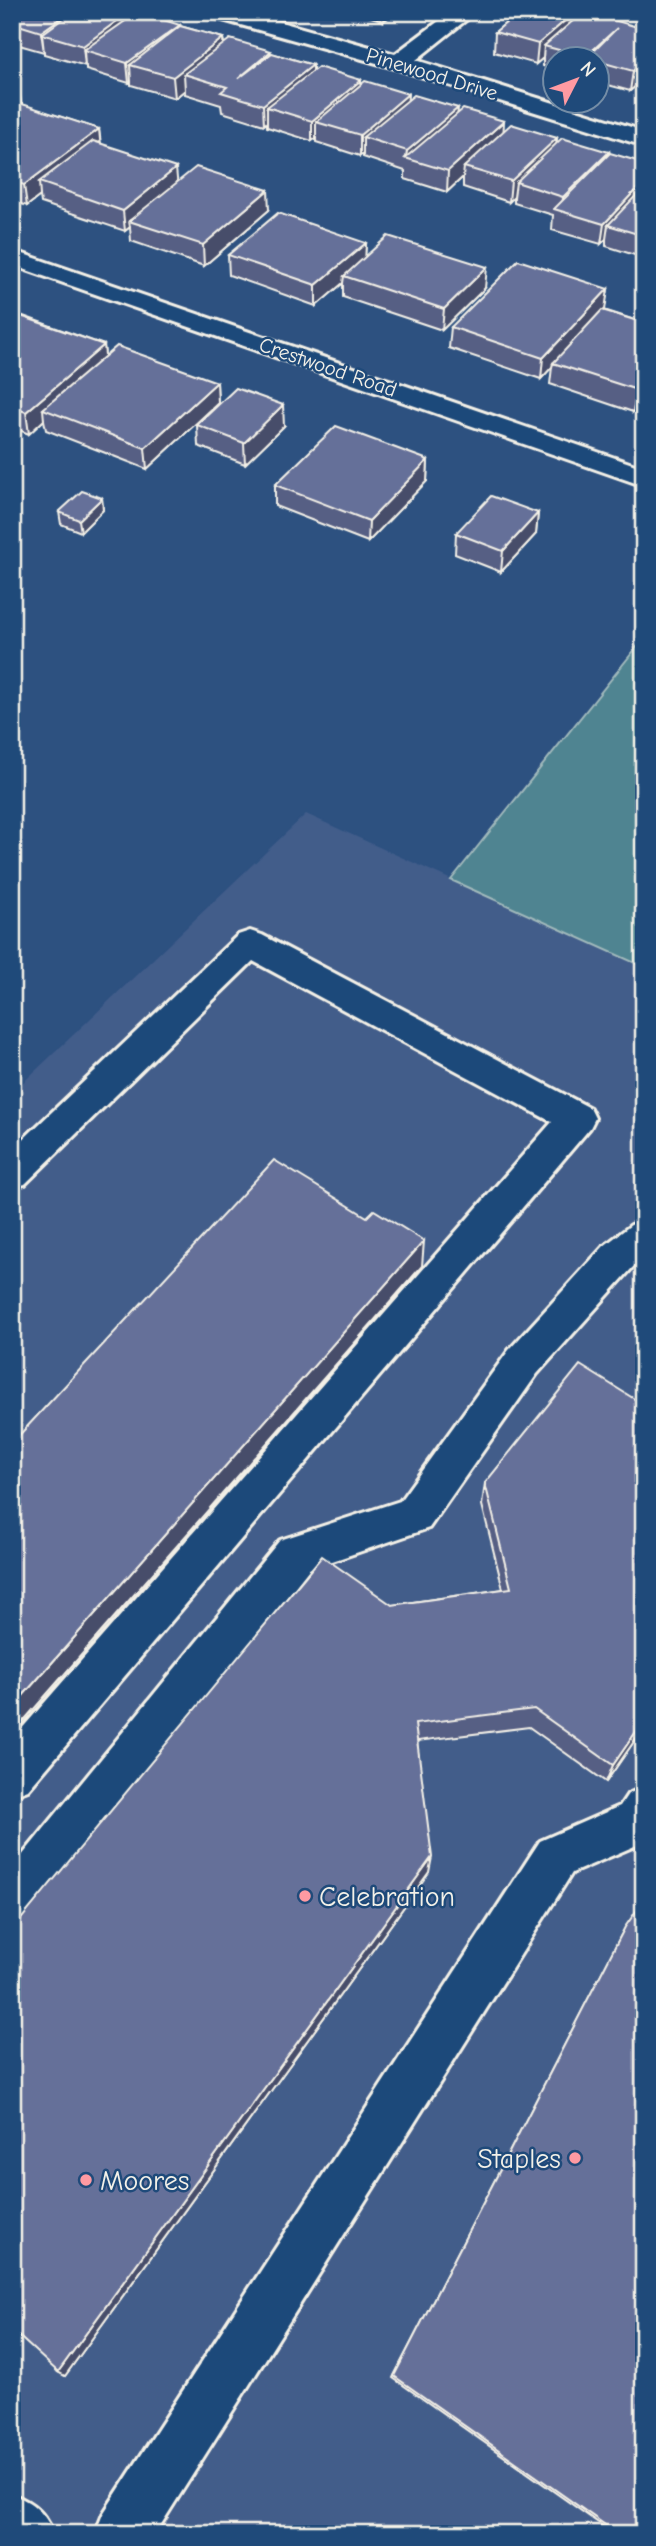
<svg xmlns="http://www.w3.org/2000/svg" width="656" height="2546" font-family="'Comic Neue',sans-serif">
  <rect width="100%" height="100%" fill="#2d5180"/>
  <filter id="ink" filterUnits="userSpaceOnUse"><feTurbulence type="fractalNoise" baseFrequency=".0143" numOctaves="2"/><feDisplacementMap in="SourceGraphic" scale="14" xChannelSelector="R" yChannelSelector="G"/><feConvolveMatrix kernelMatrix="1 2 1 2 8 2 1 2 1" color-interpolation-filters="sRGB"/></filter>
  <g filter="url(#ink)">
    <path fill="#425d8a" d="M 306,814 L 644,967 L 644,2534 L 12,2534 L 12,1093 Z"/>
    <path fill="#508491" stroke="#a2babc" stroke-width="2" d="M 644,638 L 644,967 L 451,880 Z"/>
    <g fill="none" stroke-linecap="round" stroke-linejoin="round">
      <g stroke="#f4f1e8" stroke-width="6">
        <g id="minor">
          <path d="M 209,12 L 245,12 L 395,54 L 451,12 L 476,12 L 416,60 L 644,131 L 644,146 L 391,67 L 212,17 Z"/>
          <path d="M 12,250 L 644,468 L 644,486 L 12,265 Z"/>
          <path d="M 250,931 L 262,935 L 590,1108 L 595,1118 L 590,1128 L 28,1790 L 12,1796 L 12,1740 L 552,1122 L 253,961 L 25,1184 L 12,1188 L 12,1150 L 238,935 Z"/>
          <path d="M 644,1220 L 644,1258 L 632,1268 L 537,1374 L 429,1528 L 309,1569 L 29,1922 L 12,1928 L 12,1868 L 280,1540 L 400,1501 L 509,1350 L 604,1246 L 631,1225 Z"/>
          <path d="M 644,1787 L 644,1842 L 572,1873 L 155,2534 L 95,2534 L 103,2514 L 540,1841 L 620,1806 L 628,1794 Z"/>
          <path d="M 12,2494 C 34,2503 44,2512 54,2534 L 12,2534 Z"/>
        </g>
      </g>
      <use href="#minor" fill="#1f4a7a" fill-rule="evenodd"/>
    </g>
    <g fill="#575f84" stroke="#f4f1e8" stroke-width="2">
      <path d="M 15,12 L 133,12 L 133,16 L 180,26 L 223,38 L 224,43 L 271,53 L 313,65 L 313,70 L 361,80 L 361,84 L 408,100 L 457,113 L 504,130 L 557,138 L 556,144 L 644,163 L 644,258 L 606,246 L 606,239 L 601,244 L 552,230 L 553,215 L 514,203 L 514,197 L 509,202 L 463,187 L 463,177 L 447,192 L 405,179 L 405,171 L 363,157 L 363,153 L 360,156 L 316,142 L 316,138 L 312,141 L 267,127 L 267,122 L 264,125 L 222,112 L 221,105 L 185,94 L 185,90 L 175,98 L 131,85 L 131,82 L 129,83 L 86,70 L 86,66 L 44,54 L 44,52 L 12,43 L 12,14 Z"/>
      <path d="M 354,12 L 395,12 L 384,21 Z"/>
      <path d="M 519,12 L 578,12 L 577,17 L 644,29 L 644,95 L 636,93 L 637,85 L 630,91 L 597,82 L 597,60 L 555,60 L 555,70 L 543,66 L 543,58 L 536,64 L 494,52 L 495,32 Z"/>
      <path d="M 12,81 L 18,83 L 20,104 L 99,129 L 101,144 L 177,182 L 269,210 L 204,266 L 131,241 L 130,227 L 125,231 L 41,203 L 40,196 L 27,206 L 12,201 Z"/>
      <path d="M 366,243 L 365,256 L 485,288 L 442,330 L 343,297 L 343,283 L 316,306 L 229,275 L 228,255 Z"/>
      <path d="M 608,289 L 604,310 L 644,323 L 644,400 L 633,412 L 550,384 L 552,367 L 541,379 L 449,348 L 451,327 Z"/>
      <path d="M 12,312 L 104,345 L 105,356 L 217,382 L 218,403 L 147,469 L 46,430 L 44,420 L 29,434 L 12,427 Z"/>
      <path d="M 197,425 L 284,426 L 245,464 L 198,446 Z"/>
      <path d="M 428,460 L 427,481 L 368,542 L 275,506 L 275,485 Z"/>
      <path d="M 102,498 L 103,510 L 81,532 L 61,524 L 59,512 Z"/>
      <path d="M 538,513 L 536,534 L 501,572 L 455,554 L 456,533 Z"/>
      <path d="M 644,1405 L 644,1727 L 606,1782 L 529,1727 L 417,1741 L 429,1872 L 65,2376 L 58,2372 L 392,1605 L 503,1589 L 482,1505 L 485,1483 Z"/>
      <path d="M 620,1937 L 644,2534 L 614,2534 L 393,2378 Z"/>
    </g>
    <g fill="#474e6b" stroke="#f4f1e8" stroke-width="2">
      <path d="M 69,12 L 91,12 L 42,34 L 44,52 L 41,32 Z"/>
      <path d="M 129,12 L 133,12 L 134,30 L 84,50 L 85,66 L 83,46 Z"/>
      <path d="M 385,12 L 395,12 L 384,21 Z"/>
      <path d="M 575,12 L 578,12 L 576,30 L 544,46 L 543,58 L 536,64 L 538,44 Z"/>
      <path d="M 180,25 L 181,45 L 130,65 L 131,82 L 129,83 L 127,63 Z"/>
      <path d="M 223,38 L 224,59 L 184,74 L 185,90 L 175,98 L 173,77 Z"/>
      <path d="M 644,60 L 644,74 L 638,72 L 637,85 L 630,91 L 633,71 Z"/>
      <path d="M 313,65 L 313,85 L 267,107 L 267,122 L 264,125 L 263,105 Z"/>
      <path d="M 361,80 L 361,100 L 316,122 L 316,138 L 312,141 L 312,121 Z"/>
      <path d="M 18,83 L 21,103 L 12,110 L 12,87 Z"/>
      <path d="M 408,94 L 407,114 L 363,137 L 363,153 L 360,156 L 360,135 Z"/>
      <path d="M 458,108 L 456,129 L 406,158 L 407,151 Z"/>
      <path d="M 504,121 L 503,142 L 464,167 L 463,177 L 447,192 L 448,171 Z"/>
      <path d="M 99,129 L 101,150 L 39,182 L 40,196 L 27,206 L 24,185 Z"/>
      <path d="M 557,138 L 555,158 L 516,182 L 514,197 L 509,202 L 511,181 Z"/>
      <path d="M 609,152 L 606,173 L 562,211 L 563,197 Z"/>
      <path d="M 176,168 L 178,189 L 129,221 L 130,227 L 125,231 L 123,211 Z"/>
      <path d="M 644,181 L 644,199 L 608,225 L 606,239 L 601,244 L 604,224 Z"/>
      <path d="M 268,190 L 269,210 L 204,266 L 203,245 Z"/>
      <path d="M 366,243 L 365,263 L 344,276 L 343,283 L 316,306 L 316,285 Z"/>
      <path d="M 487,267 L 485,288 L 442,330 L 444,309 Z"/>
      <path d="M 608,289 L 605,310 L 555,364 L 553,363 L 552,367 L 541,379 L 543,358 Z"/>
      <path d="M 104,345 L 106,366 L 43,409 L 44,420 L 29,434 L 26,412 Z"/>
      <path d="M 217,382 L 218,403 L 147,469 L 145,448 Z"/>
      <path d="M 644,382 L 644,400 L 633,412 L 637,390 Z"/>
      <path d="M 283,405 L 284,426 L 245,464 L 244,443 Z"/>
      <path d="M 428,460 L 427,481 L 368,542 L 369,521 Z"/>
      <path d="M 102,498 L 103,510 L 81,532 L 79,520 Z"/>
      <path d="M 538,513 L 536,534 L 501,572 L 503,551 Z"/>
      <path d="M 424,1241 L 422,1266 L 12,1734 L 12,1708 Z"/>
      <path d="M 644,1720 L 644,1727 L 606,1782 L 613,1765 Z"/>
      <path d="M 432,1857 L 429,1872 L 65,2376 L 58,2372 Z"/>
    </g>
    <g fill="#656f99" stroke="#f4f1e8" stroke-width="2">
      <path d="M 15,12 L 69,12 L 41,32 L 12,23 L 12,14 Z"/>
      <path d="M 72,12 L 129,12 L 83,46 L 42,34 Z"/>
      <path d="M 138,12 L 180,25 L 127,63 L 84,50 Z"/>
      <path d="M 519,12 L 575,12 L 538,44 L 495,32 Z"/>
      <path d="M 583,12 L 587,12 L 644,29 L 644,60 L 633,71 L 597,61 L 597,60 L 587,58 L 617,28 L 585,57 L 544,46 Z"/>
      <path d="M 180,26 L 223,38 L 173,77 L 130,65 Z"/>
      <path d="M 230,39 L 271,51 L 238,79 L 272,53 L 313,65 L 263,105 L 221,92 L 227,87 L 184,74 Z"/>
      <path d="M 318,67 L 361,80 L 312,121 L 267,107 Z"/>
      <path d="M 644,67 L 644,74 L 638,72 Z"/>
      <path d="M 12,81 L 18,83 L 12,87 Z"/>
      <path d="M 365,81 L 408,94 L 360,135 L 316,122 Z"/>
      <path d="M 414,95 L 458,108 L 407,151 L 363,137 Z"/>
      <path d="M 13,101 L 99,129 L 24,185 L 12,181 L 12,102 Z"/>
      <path d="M 463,109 L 504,121 L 448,171 L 405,158 Z"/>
      <path d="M 511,124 L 557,138 L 511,181 L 464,167 Z"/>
      <path d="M 562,138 L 609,152 L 563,197 L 516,182 Z"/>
      <path d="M 93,141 L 176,168 L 123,211 L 39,182 Z"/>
      <path d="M 610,153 L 644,163 L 644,181 L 604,224 L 554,209 Z"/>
      <path d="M 196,167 L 268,190 L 203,245 L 129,221 Z"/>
      <path d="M 644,187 L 644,236 L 608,225 Z"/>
      <path d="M 278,213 L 366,243 L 316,285 L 228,255 Z"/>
      <path d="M 388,236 L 487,267 L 444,309 L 344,276 Z"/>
      <path d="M 518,260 L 608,289 L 543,358 L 451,327 Z"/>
      <path d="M 602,310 L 644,323 L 644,382 L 637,390 L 553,363 Z"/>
      <path d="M 12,313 L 104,345 L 26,412 L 12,407 Z"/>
      <path d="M 117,346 L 217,382 L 145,448 L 43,409 Z"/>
      <path d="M 236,388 L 283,405 L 244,443 L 197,425 Z"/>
      <path d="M 336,426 L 428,460 L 369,521 L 275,485 Z"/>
      <path d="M 82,491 L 102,498 L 79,520 L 59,512 Z"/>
      <path d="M 491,496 L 538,513 L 503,551 L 456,533 Z"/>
      <path d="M 274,1160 L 367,1217 L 374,1210 L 424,1241 L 12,1708 L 12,1443 Z"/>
      <path d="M 580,1365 L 644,1405 L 644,1720 L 613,1765 L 534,1709 L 415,1724 L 432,1857 L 58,2372 L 12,2330 L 12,1930 L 322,1556 L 392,1605 L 511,1588 L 485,1483 Z"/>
      <path d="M 644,1900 L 644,2534 L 618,2534 L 394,2376 L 625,1927 Z"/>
    </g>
  </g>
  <g fill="#ff9aa2" stroke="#1f4a7a" stroke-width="2.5">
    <circle cx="305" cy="1896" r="7"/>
    <circle cx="575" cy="2158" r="7"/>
    <circle cx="86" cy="2180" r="7"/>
  </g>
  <g text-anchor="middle" stroke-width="5" stroke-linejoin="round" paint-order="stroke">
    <g font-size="21" fill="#f4f1e8" stroke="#1f4a7a">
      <text transform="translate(432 74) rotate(17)" y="7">Pinewood Drive</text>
      <text transform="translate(328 367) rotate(19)" y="7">Crestwood Road</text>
    </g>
    <g font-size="28" fill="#f4f1e8" stroke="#1f4a7a" text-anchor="start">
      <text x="319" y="1906">Celebration</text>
      <text x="561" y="2168" text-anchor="end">Staples</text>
      <text x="100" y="2190">Moores</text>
    </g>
  </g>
  <rect width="656" height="2546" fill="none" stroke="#1f4a7a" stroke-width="42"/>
  <rect x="21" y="21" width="614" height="2504" fill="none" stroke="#f4f1e8" stroke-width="2.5" filter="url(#ink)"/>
  <g transform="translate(576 80) rotate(48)"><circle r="33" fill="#1f4a7a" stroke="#748da6" stroke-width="2"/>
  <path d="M0-5L12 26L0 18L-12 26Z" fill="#ff9aa2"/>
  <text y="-10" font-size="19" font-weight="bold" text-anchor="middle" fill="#f4f1e8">N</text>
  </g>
</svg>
